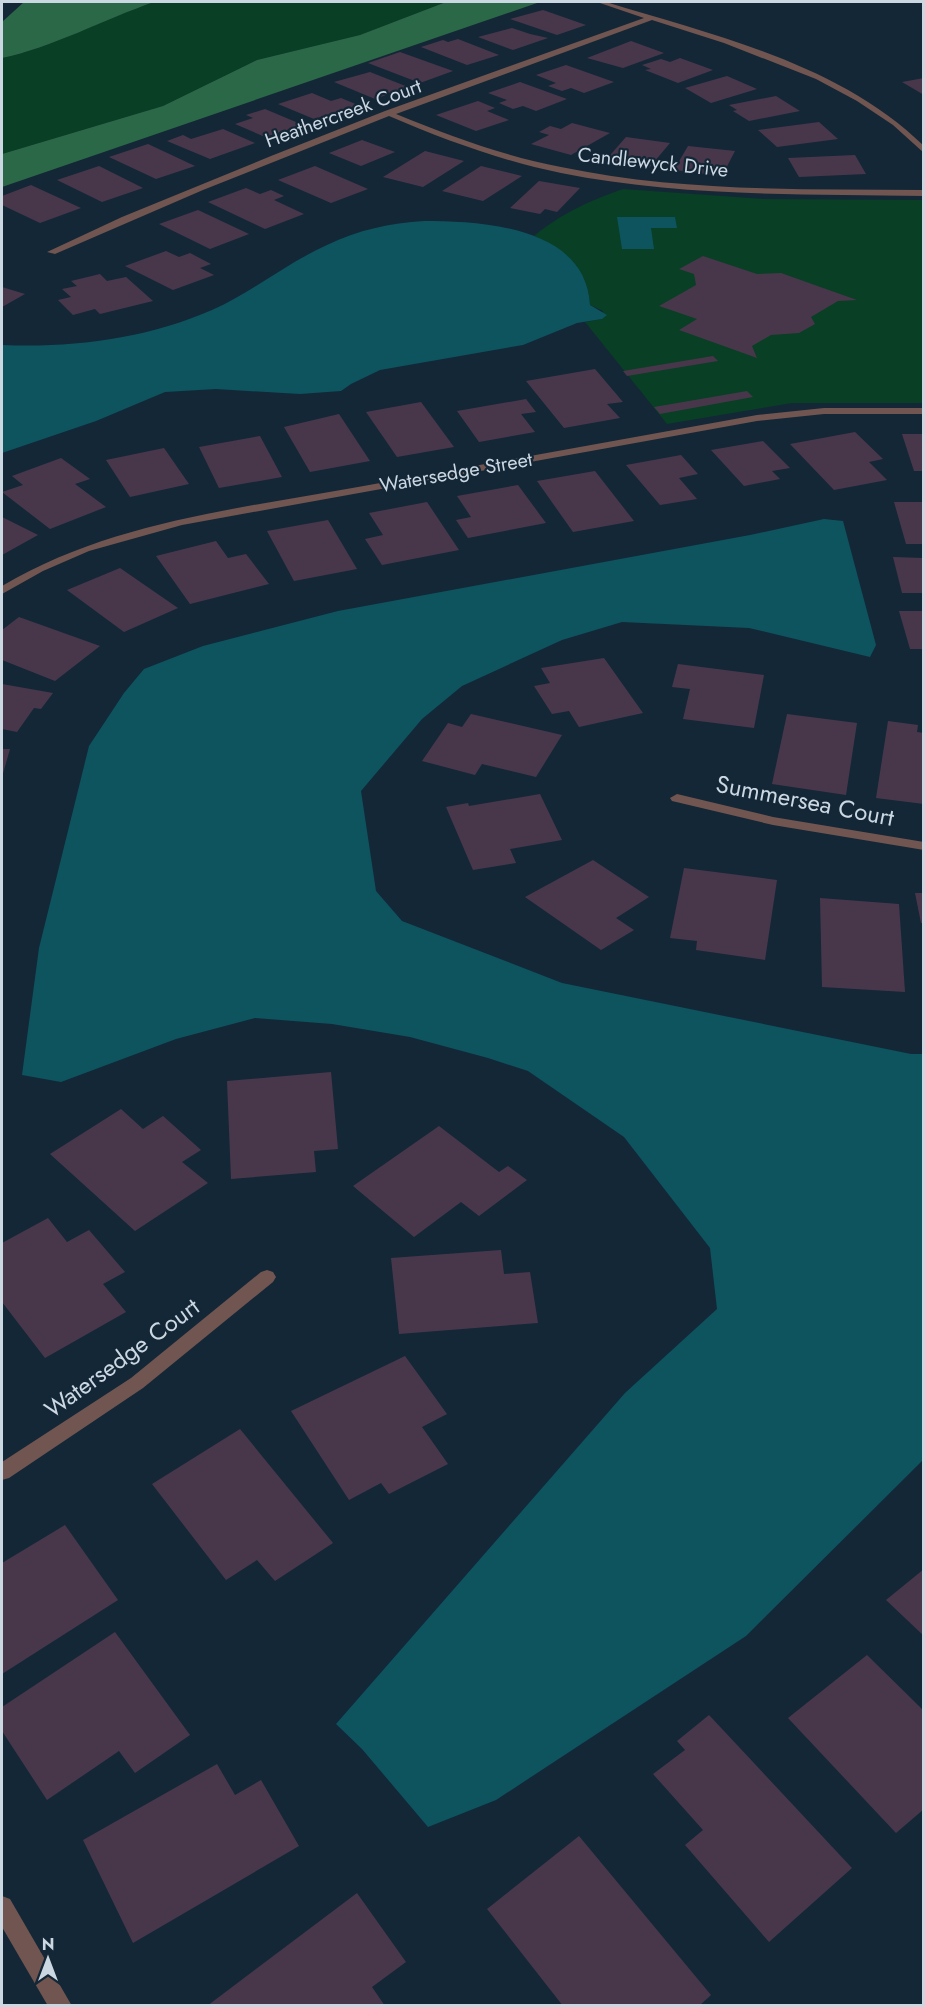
<svg xmlns="http://www.w3.org/2000/svg" width="925" height="2007" font-family="Jost,sans-serif">
  <rect width="100%" height="100%" fill="#142737"/>
  <g fill="#083f25">
    <path d="M 154,2 L 446,2 L 360,35 L 257,60 L 163,106 L 2,154 L 2,58 C 51,48 104,19 154,2 Z"/>
    <path d="M 623,189 L 764,199 L 923,200 L 923,403 L 792,403 L 667,424 L 585,322 L 602,319 L 603,311 L 590,305 C 588,269 565,250 534,236 C 562,213 589,201 623,189 Z"/>
  </g>
  <g fill="#2b6847">
    <path d="M 24,2 L 154,2 C 105,19 51,48 2,58 L 2,22 Z"/>
    <path d="M 446,2 L 540,2 L 2,187 L 2,154 L 163,106 L 257,60 L 360,35 Z"/>
  </g>
  <g fill="#0d545f">
    <path d="M 617,217 L 675,217 L 677,228 L 651,228 L 654,249 L 622,249 Z"/>
    <path d="M 424,221 C 483,221 586,227 590,305 L 607,315 L 602,319 L 577,323 L 523,345 L 380,370 L 351,384 L 341,391 L 300,394 L 216,389 L 165,392 L 96,421 L 2,453 L 2,345 C 72,348 146,339 212,310 C 252,292 287,263 327,245 C 358,230 390,223 424,221 Z"/>
    <path d="M 824,519 L 843,521 L 876,645 L 870,657 L 749,628 L 622,622 L 562,640 L 462,686 L 422,719 L 361,791 L 376,891 L 402,921 L 562,983 L 911,1054 L 923,1054 L 923,1460 L 746,1636 L 496,1800 L 428,1827 L 362,1749 L 336,1724 L 625,1393 L 717,1309 L 710,1248 L 624,1137 L 528,1071 L 488,1058 L 410,1037 L 332,1024 L 255,1018 L 176,1039 L 61,1082 L 22,1075 L 39,948 L 89,746 L 124,693 L 144,669 L 203,646 L 338,611 L 750,535 Z"/>
  </g>
  <g fill="#48374a">
    <path d="M 543,10 L 586,25 L 557,35 L 510,19 Z"/>
    <path d="M 512,28 L 530,34 L 548,38 L 513,50 L 478,37 Z"/>
    <path d="M 458,39 L 499,55 L 467,65 L 421,47 L 443,40 L 448,42 Z"/>
    <path d="M 631,41 L 664,53 L 623,68 L 587,58 Z"/>
    <path d="M 400,52 L 453,71 L 420,83 L 368,63 Z"/>
    <path d="M 680,58 L 713,70 L 678,83 L 645,70 L 651,69 L 642,65 L 661,59 L 670,62 Z"/>
    <path d="M 566,65 L 614,82 L 584,93 L 571,88 L 562,91 L 548,86 L 556,83 L 536,75 Z"/>
    <path d="M 370,72 L 408,87 L 375,99 L 334,82 Z"/>
    <path d="M 727,76 L 757,89 L 711,103 L 685,88 Z"/>
    <path d="M 924,78 L 924,95 L 902,82 Z"/>
    <path d="M 520,82 L 567,99 L 536,111 L 523,106 L 513,109 L 499,103 L 507,100 L 488,93 Z"/>
    <path d="M 312,93 L 331,101 L 341,98 L 358,105 L 314,119 L 278,104 Z"/>
    <path d="M 776,96 L 800,111 L 749,121 L 733,111 L 737,110 L 729,105 Z"/>
    <path d="M 478,101 L 495,108 L 487,111 L 509,120 L 476,131 L 436,115 Z"/>
    <path d="M 265,109 L 303,125 L 265,137 L 235,124 L 253,118 L 246,115 Z"/>
    <path d="M 819,122 L 838,139 L 777,147 L 758,130 Z"/>
    <path d="M 572,123 L 610,133 L 571,155 L 531,144 L 549,135 L 539,132 L 550,126 L 561,129 Z"/>
    <path d="M 223,129 L 255,143 L 210,159 L 167,141 L 183,135 L 191,139 Z"/>
    <path d="M 626,137 L 670,143 L 649,168 L 605,161 Z"/>
    <path d="M 362,140 L 395,152 L 361,166 L 329,153 Z"/>
    <path d="M 148,144 L 195,166 L 156,179 L 109,157 Z"/>
    <path d="M 688,146 L 735,151 L 722,176 L 674,170 Z"/>
    <path d="M 425,151 L 464,161 L 423,187 L 383,177 Z"/>
    <path d="M 855,155 L 866,174 L 799,177 L 788,158 Z"/>
    <path d="M 99,166 L 143,188 L 102,202 L 57,180 Z"/>
    <path d="M 315,166 L 368,189 L 331,203 L 278,180 Z"/>
    <path d="M 481,166 L 522,176 L 483,201 L 442,191 Z"/>
    <path d="M 539,181 L 580,188 L 557,212 L 545,209 L 540,214 L 510,208 Z"/>
    <path d="M 31,185 L 81,208 L 40,223 L 2,205 L 2,196 Z"/>
    <path d="M 246,188 L 260,194 L 271,190 L 284,196 L 274,200 L 304,214 L 265,229 L 208,202 Z"/>
    <path d="M 198,210 L 249,234 L 210,249 L 159,224 Z"/>
    <path d="M 166,251 L 179,257 L 190,253 L 211,264 L 200,268 L 214,275 L 173,290 L 125,266 Z"/>
    <path d="M 703,256 L 757,274 L 781,273 L 857,300 L 838,301 L 811,317 L 815,324 L 799,333 L 771,335 L 752,346 L 757,358 L 679,330 L 697,319 L 659,306 L 696,285 L 694,274 L 679,269 Z"/>
    <path d="M 100,274 L 107,281 L 126,277 L 153,301 L 100,314 L 95,309 L 73,315 L 58,300 L 71,297 L 62,289 L 77,286 L 71,281 Z"/>
    <path d="M 2,287 L 25,294 L 2,307 Z"/>
    <path d="M 713,356 L 718,361 L 627,376 L 623,371 Z"/>
    <path d="M 595,369 L 623,402 L 607,404 L 620,418 L 564,428 L 526,381 Z"/>
    <path d="M 747,391 L 753,397 L 660,414 L 654,407 Z"/>
    <path d="M 526,399 L 536,412 L 521,414 L 535,432 L 479,442 L 457,411 Z"/>
    <path d="M 421,402 L 454,447 L 397,457 L 366,412 Z"/>
    <path d="M 339,414 L 370,461 L 310,472 L 284,427 Z"/>
    <path d="M 855,432 L 883,459 L 869,462 L 887,480 L 834,490 L 790,444 Z"/>
    <path d="M 902,434 L 924,434 L 924,471 L 914,471 Z"/>
    <path d="M 260,436 L 282,477 L 219,488 L 199,447 Z"/>
    <path d="M 763,441 L 790,468 L 772,471 L 780,479 L 744,486 L 711,450 Z"/>
    <path d="M 164,448 L 189,484 L 130,497 L 106,460 Z"/>
    <path d="M 681,455 L 698,474 L 679,478 L 697,499 L 660,505 L 626,465 Z"/>
    <path d="M 61,458 L 90,479 L 75,484 L 106,507 L 50,529 L 2,492 L 23,485 L 12,476 Z"/>
    <path d="M 595,471 L 634,521 L 573,532 L 537,481 Z"/>
    <path d="M 518,485 L 546,523 L 468,538 L 456,520 L 471,517 L 457,496 Z"/>
    <path d="M 427,502 L 459,550 L 382,565 L 365,539 L 383,535 L 369,513 Z"/>
    <path d="M 894,502 L 924,502 L 924,544 L 906,544 Z"/>
    <path d="M 2,517 L 38,535 L 2,555 Z"/>
    <path d="M 328,520 L 357,569 L 294,581 L 267,531 Z"/>
    <path d="M 216,541 L 228,558 L 246,554 L 269,584 L 190,604 L 156,556 Z"/>
    <path d="M 893,557 L 924,558 L 924,593 L 902,593 Z"/>
    <path d="M 120,568 L 178,608 L 124,632 L 67,590 Z"/>
    <path d="M 899,611 L 924,611 L 924,649 L 910,649 Z"/>
    <path d="M 19,617 L 100,646 L 55,681 L 2,660 L 2,630 Z"/>
    <path d="M 604,658 L 643,713 L 579,727 L 569,711 L 552,714 L 534,686 L 550,683 L 541,668 Z"/>
    <path d="M 678,664 L 764,675 L 754,728 L 683,719 L 690,689 L 672,687 Z"/>
    <path d="M 2,684 L 53,693 L 41,709 L 34,708 L 17,732 L 2,729 Z"/>
    <path d="M 471,714 L 562,735 L 536,777 L 482,764 L 475,775 L 422,761 L 448,723 L 462,727 Z"/>
    <path d="M 787,714 L 857,723 L 846,795 L 772,784 Z"/>
    <path d="M 888,721 L 918,725 L 917,732 L 924,733 L 924,804 L 876,798 Z"/>
    <path d="M 2,749 L 10,749 L 2,777 Z"/>
    <path d="M 540,794 L 562,840 L 510,849 L 516,863 L 473,870 L 446,807 L 468,803 L 469,806 Z"/>
    <path d="M 593,860 L 649,897 L 616,918 L 634,930 L 601,950 L 525,897 Z"/>
    <path d="M 684,868 L 777,880 L 765,960 L 696,950 L 697,941 L 670,938 Z"/>
    <path d="M 915,893 L 924,893 L 924,923 L 921,923 Z"/>
    <path d="M 820,898 L 899,904 L 905,992 L 822,987 Z"/>
    <path d="M 331,1072 L 338,1149 L 314,1151 L 316,1172 L 231,1179 L 227,1081 Z"/>
    <path d="M 121,1109 L 143,1129 L 163,1116 L 201,1150 L 182,1162 L 208,1183 L 135,1231 L 50,1154 Z"/>
    <path d="M 439,1126 L 499,1172 L 508,1166 L 527,1180 L 479,1216 L 461,1202 L 414,1237 L 353,1186 Z"/>
    <path d="M 48,1218 L 67,1242 L 89,1230 L 125,1272 L 103,1284 L 126,1312 L 45,1358 L 2,1302 L 2,1243 Z"/>
    <path d="M 501,1250 L 504,1274 L 530,1272 L 538,1323 L 399,1334 L 391,1258 Z"/>
    <path d="M 405,1356 L 447,1414 L 422,1427 L 448,1464 L 389,1494 L 381,1483 L 349,1500 L 291,1411 Z"/>
    <path d="M 240,1429 L 333,1543 L 275,1581 L 257,1560 L 226,1580 L 152,1484 Z"/>
    <path d="M 65,1525 L 118,1600 L 2,1674 L 2,1563 Z"/>
    <path d="M 924,1569 L 924,1636 L 886,1600 Z"/>
    <path d="M 115,1632 L 190,1735 L 135,1773 L 119,1751 L 47,1800 L 2,1731 L 2,1707 Z"/>
    <path d="M 867,1655 L 924,1711 L 924,1809 L 896,1833 L 788,1718 Z"/>
    <path d="M 709,1715 L 852,1868 L 769,1942 L 685,1845 L 703,1830 L 653,1774 L 685,1750 L 677,1741 Z"/>
    <path d="M 217,1764 L 235,1795 L 261,1780 L 299,1846 L 133,1943 L 83,1840 Z"/>
    <path d="M 579,1836 L 711,1995 L 699,2006 L 563,2006 L 487,1909 Z"/>
    <path d="M 357,1893 L 406,1962 L 372,1987 L 385,2006 L 207,2006 Z"/>
  </g>
  <g fill="none" stroke-linecap="round" stroke-linejoin="round">
    <g fill="#715551" fill-rule="evenodd">
      <path d="M 597,2 L 606,2 C 716,36 839,63 924,146 L 924,153 L 893,125 L 857,101 L 816,79 L 724,43 L 652,20 L 396,114 C 450,136 504,156 561,167 C 680,192 802,189 924,190 L 924,196 C 803,194 681,197 561,173 C 502,161 445,140 389,116 L 203,190 L 55,254 L 47,252 L 122,217 L 271,156 L 385,111 L 644,18 Z"/>
      <path d="M 824,408 L 924,408 L 924,414 L 824,414 L 757,421 L 182,525 L 89,551 L 43,571 L 2,594 L 2,586 C 110,522 237,509 358,487 C 491,463 624,439 757,415 Z"/>
      <path d="M 677,794 L 773,817 L 924,842 L 924,850 L 773,825 L 672,801 L 670,798 Z"/>
      <path d="M 267,1270 L 273,1272 L 276,1277 L 273,1282 L 143,1388 L 9,1478 L 2,1480 L 2,1462 L 131,1378 L 261,1272 Z"/>
      <path d="M 2,1896 L 10,1899 L 72,2006 L 48,2006 L 2,1927 Z"/>
    </g>
  </g>
  <g text-anchor="middle" stroke-width="4.5" stroke-linejoin="round" paint-order="stroke">
    <g font-size="20" fill="#cbd7e1" stroke="#142737">
      <text transform="translate(343 113) rotate(-20)" y="7">Heathercreek Court</text>
      <text transform="translate(653 162) rotate(6)" y="7">Candlewyck Drive</text>
      <text transform="translate(456 472) rotate(-10)" y="7">Watersedge Street</text>
    </g>
    <g font-size="24" fill="#cbd7e1" stroke="#142737">
      <text transform="translate(805 801) rotate(11)" y="8">Summersea Court</text>
      <text transform="translate(122 1358) rotate(-36)" y="8">Watersedge Court</text>
    </g>
  </g>
  <rect width="925" height="2007" fill="none" stroke="#cbd7e1" stroke-width="6"/>
  <g transform="translate(48 1959)" stroke="#142737" stroke-width="4.5" paint-order="stroke">
  <path d="M0-4.5L10 22L0 15L-10 22Z" fill="#cbd7e1"/>
  <text y="-9" font-size="16" font-weight="bold" text-anchor="middle" fill="#cbd7e1">N</text>
  </g>
</svg>
